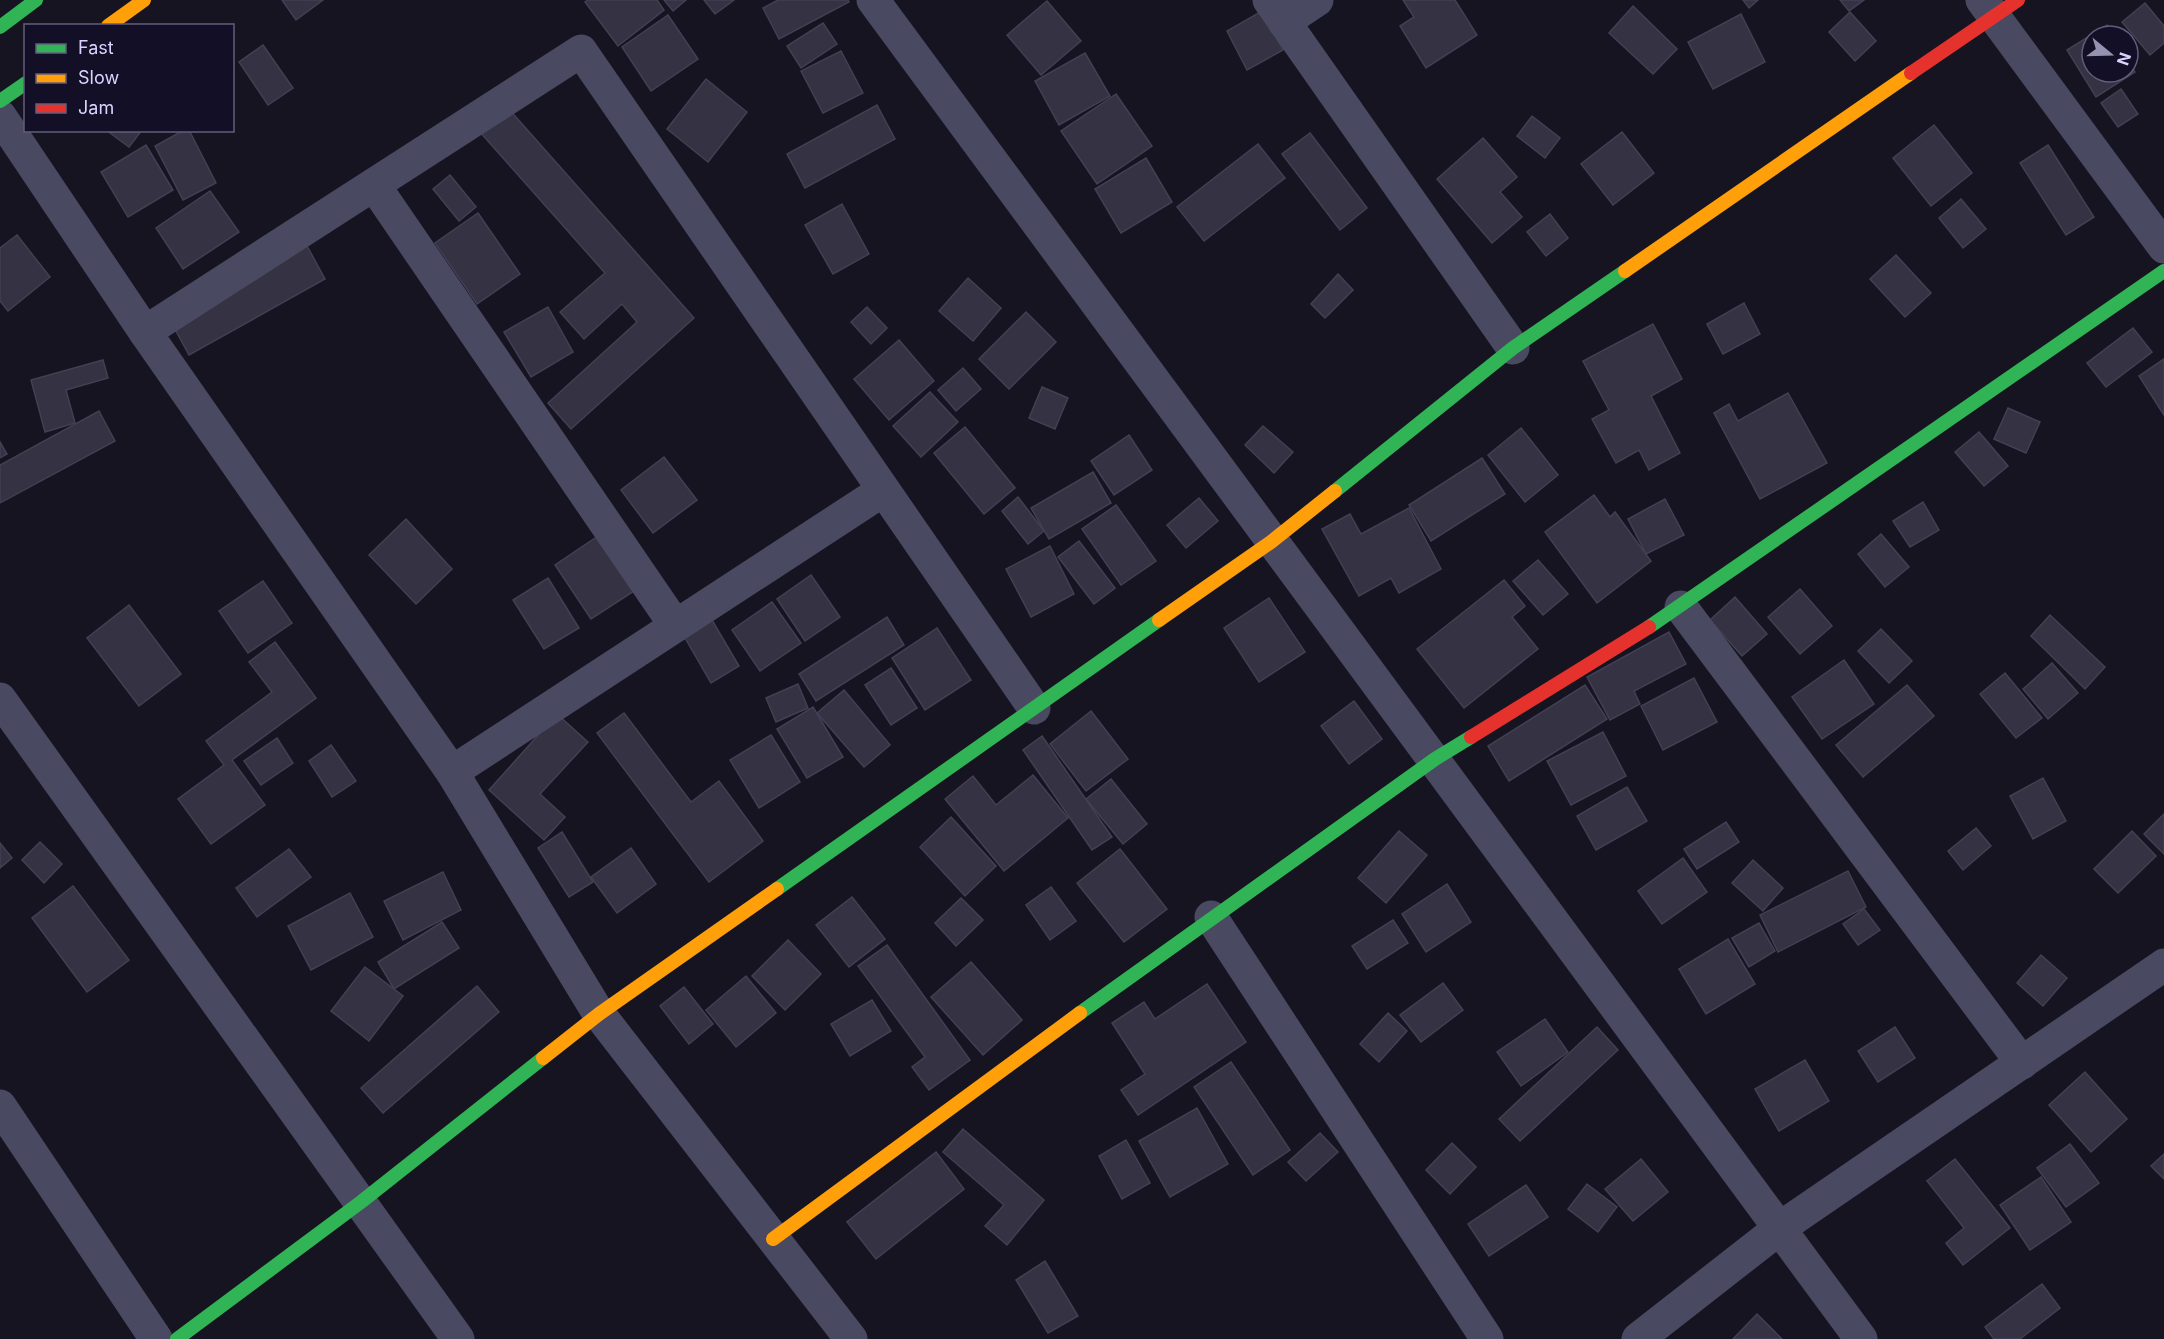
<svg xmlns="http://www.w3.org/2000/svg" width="2164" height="1339" font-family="Inter,sans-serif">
  <rect width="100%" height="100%" fill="#161421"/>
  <g fill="#343243" stroke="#433f54" stroke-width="1.5">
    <path d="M 282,0 L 323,0 L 296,20 Z"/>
    <path d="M 588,0 L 657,0 L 664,10 L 618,46 L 585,2 Z"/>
    <path d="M 664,0 L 686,0 L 673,11 Z"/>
    <path d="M 704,0 L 734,0 L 715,14 Z"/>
    <path d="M 778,0 L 848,0 L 849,2 L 779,39 L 763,8 Z"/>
    <path d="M 1403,0 L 1455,0 L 1477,35 L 1426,68 L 1400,26 L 1414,17 Z"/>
    <path d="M 1743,0 L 1758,0 L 1749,8 Z"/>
    <path d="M 1840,0 L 1864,0 L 1849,11 Z"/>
    <path d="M 1047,1 L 1081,41 L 1041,75 L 1007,35 Z"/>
    <path d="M 2145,3 L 2164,26 L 2164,43 L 2150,55 L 2122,22 Z"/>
    <path d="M 1633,6 L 1677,49 L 1653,74 L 1609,33 Z"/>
    <path d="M 1262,11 L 1283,50 L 1247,70 L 1227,31 Z"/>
    <path d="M 1850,12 L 1876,41 L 1855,61 L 1829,32 Z"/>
    <path d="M 1741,14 L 1765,62 L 1713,89 L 1688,42 Z"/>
    <path d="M 668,15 L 698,59 L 651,91 L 622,47 Z"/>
    <path d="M 823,23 L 837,44 L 801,68 L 787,46 Z"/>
    <path d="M 2107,25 L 2113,36 L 2092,36 L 2092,72 L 2128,72 L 2128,61 L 2135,72 L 2096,97 L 2067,50 Z"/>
    <path d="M 263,45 L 293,88 L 268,105 L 239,62 Z"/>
    <path d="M 841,51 L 863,93 L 823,113 L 801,71 Z"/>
    <path d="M 1085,53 L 1110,96 L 1059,125 L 1035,81 Z"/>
    <path d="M 706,79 L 747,112 L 708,162 L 667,129 Z"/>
    <path d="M 2121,89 L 2138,114 L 2118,127 L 2101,103 Z"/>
    <path d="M 1116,94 L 1152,146 L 1097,184 L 1061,131 Z"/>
    <path d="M 877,105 L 895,139 L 805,188 L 787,154 Z"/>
    <path d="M 507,107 L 694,318 L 571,429 L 548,403 L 637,322 L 622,304 L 584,339 L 560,312 L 605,273 L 480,132 Z"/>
    <path d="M 1532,116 L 1560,138 L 1545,158 L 1517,136 Z"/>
    <path d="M 1934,125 L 1972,173 L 1931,206 L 1893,158 Z"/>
    <path d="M 106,130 L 142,130 L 129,147 Z"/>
    <path d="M 184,130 L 189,130 L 216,183 L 183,200 L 155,146 Z"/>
    <path d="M 1622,132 L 1654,173 L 1613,205 L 1581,164 Z"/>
    <path d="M 1310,133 L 1367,208 L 1340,230 L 1282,154 Z"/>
    <path d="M 1483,138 L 1517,177 L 1500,192 L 1522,217 L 1492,243 L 1437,179 Z"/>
    <path d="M 1258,144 L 1285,178 L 1204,241 L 1177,207 Z"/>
    <path d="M 146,145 L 173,190 L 128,217 L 101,172 Z"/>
    <path d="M 2048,145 L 2094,217 L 2066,235 L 2020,163 Z"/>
    <path d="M 1146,158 L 1172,202 L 1121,233 L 1095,189 Z"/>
    <path d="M 450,175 L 476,207 L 459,221 L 433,189 Z"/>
    <path d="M 210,191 L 239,232 L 183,269 L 156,228 Z"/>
    <path d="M 1961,199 L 1986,229 L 1963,248 L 1939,218 Z"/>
    <path d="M 842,204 L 869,254 L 833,274 L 805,225 Z"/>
    <path d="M 478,213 L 520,274 L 477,304 L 435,243 Z"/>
    <path d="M 1550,214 L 1568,238 L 1546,256 L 1527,232 Z"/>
    <path d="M 17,235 L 50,277 L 8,311 L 0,301 L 0,248 Z"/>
    <path d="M 306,244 L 325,279 L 189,355 L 170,320 Z"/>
    <path d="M 1896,255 L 1931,293 L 1905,317 L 1870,279 Z"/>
    <path d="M 1338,274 L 1353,290 L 1325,318 L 1311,304 Z"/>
    <path d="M 968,278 L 1001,308 L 973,341 L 939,311 Z"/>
    <path d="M 1744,303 L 1760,334 L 1723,354 L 1707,324 Z"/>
    <path d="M 548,307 L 573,352 L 531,377 L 504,332 Z"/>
    <path d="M 867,307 L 887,328 L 871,344 L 851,322 Z"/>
    <path d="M 1026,312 L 1056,342 L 1009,389 L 979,359 Z"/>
    <path d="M 1653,324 L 1682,379 L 1651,396 L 1680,453 L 1649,470 L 1639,450 L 1616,463 L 1592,419 L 1609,410 L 1583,361 Z"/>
    <path d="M 2133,328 L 2152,352 L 2106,387 L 2087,363 Z"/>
    <path d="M 899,340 L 934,381 L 889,420 L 854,379 Z"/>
    <path d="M 2164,359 L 2164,415 L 2139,376 Z"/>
    <path d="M 103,360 L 108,378 L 66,390 L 75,423 L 45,432 L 31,380 Z"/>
    <path d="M 963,368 L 981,389 L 956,411 L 938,390 Z"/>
    <path d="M 1042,387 L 1068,398 L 1055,429 L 1029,418 Z"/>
    <path d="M 930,392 L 958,422 L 921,457 L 893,426 Z"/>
    <path d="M 1788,393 L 1827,463 L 1760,499 L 1714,413 L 1729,404 L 1738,421 Z"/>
    <path d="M 2008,408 L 2040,422 L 2026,453 L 1994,439 Z"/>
    <path d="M 99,411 L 115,441 L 0,503 L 0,465 Z"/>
    <path d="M 1263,426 L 1293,452 L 1274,473 L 1245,445 Z"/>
    <path d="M 965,427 L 1015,488 L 984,514 L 934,453 Z"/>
    <path d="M 1521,428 L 1558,475 L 1525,502 L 1488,455 Z"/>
    <path d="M 1979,432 L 2008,466 L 1984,486 L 1955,452 Z"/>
    <path d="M 1129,435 L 1152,470 L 1114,495 L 1091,461 Z"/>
    <path d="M 0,442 L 7,454 L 0,458 Z"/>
    <path d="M 664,457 L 697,500 L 653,533 L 621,490 Z"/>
    <path d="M 1482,458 L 1505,494 L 1431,541 L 1409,505 Z"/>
    <path d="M 1093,472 L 1111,503 L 1049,539 L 1031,508 Z"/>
    <path d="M 1594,495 L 1610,517 L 1615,512 L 1651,561 L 1597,603 L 1545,532 Z"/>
    <path d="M 1018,497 L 1044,531 L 1028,544 L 1002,511 Z"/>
    <path d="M 1199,498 L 1218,521 L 1186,548 L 1167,525 Z"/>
    <path d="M 1665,499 L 1684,535 L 1646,554 L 1628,519 Z"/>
    <path d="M 1923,502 L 1939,530 L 1910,547 L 1893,521 Z"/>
    <path d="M 1116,505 L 1156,561 L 1121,585 L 1082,529 Z"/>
    <path d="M 1409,508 L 1441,569 L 1399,593 L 1391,578 L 1359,596 L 1322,529 L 1350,514 L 1361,534 Z"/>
    <path d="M 406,519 L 452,569 L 416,604 L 369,555 Z"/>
    <path d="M 1881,534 L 1909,567 L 1885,587 L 1858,554 Z"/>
    <path d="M 598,536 L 634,591 L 591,619 L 555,565 Z"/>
    <path d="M 1079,541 L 1115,588 L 1094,604 L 1058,557 Z"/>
    <path d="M 1050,546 L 1074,594 L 1031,617 L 1006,569 Z"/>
    <path d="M 1538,560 L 1568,594 L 1543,615 L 1513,581 Z"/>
    <path d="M 811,575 L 840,617 L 805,641 L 777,599 Z"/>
    <path d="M 548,578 L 579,628 L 544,649 L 513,600 Z"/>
    <path d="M 1504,580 L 1525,606 L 1512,617 L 1538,649 L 1464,708 L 1417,649 Z"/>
    <path d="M 263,581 L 292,623 L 248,653 L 219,611 Z"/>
    <path d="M 1800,589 L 1832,626 L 1800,654 L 1768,617 Z"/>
    <path d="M 1735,597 L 1767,634 L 1742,656 L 1710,620 Z"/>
    <path d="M 1269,598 L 1305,652 L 1259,682 L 1224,628 Z"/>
    <path d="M 772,602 L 801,643 L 760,671 L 732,630 Z"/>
    <path d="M 129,605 L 181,674 L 139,706 L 87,638 Z"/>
    <path d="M 709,615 L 739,666 L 711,683 L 681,631 Z"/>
    <path d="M 2050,615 L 2105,667 L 2085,689 L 2031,636 Z"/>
    <path d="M 887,617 L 904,645 L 816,701 L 799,674 Z"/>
    <path d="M 937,628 L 971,680 L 925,710 L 892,658 Z"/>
    <path d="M 1881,629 L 1912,661 L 1889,683 L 1858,651 Z"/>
    <path d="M 1669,632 L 1686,664 L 1634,691 L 1640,704 L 1610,720 L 1587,677 Z"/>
    <path d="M 275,642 L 316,698 L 232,760 L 265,805 L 211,844 L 178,799 L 224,765 L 206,741 L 272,692 L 249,662 Z"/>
    <path d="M 1844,660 L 1874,704 L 1822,739 L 1792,697 Z"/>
    <path d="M 2052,663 L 2078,693 L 2048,719 L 2023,689 Z"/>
    <path d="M 891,668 L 917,708 L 891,725 L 865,685 Z"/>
    <path d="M 2005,673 L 2042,718 L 2016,738 L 1980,694 Z"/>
    <path d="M 1694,678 L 1717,722 L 1663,750 L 1641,706 Z"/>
    <path d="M 798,684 L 808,708 L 776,722 L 766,698 Z"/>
    <path d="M 1585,685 L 1607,719 L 1509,781 L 1488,746 Z"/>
    <path d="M 1907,685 L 1934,716 L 1863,777 L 1836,745 Z"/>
    <path d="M 844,690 L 890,745 L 864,767 L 817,713 Z"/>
    <path d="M 1354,701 L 1382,739 L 1349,764 L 1321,726 Z"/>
    <path d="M 813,707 L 843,757 L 807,778 L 777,729 Z"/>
    <path d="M 1091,711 L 1128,759 L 1086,791 L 1050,744 Z"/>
    <path d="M 624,713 L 691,802 L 719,781 L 763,841 L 709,882 L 597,733 Z"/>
    <path d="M 557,714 L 588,742 L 540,794 L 565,817 L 544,840 L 489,790 Z"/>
    <path d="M 1603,732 L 1626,776 L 1571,805 L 1547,761 Z"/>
    <path d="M 771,735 L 800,782 L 759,808 L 730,760 Z"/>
    <path d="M 1042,736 L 1112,837 L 1092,850 L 1023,750 Z"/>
    <path d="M 277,738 L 293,763 L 261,785 L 244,761 Z"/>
    <path d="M 331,745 L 356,781 L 332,797 L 309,761 Z"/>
    <path d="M 1033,775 L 1068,818 L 1004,871 L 945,799 L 973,776 L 996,805 Z"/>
    <path d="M 2043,778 L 2066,821 L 2033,839 L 2010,796 Z"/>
    <path d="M 1111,779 L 1147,824 L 1123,844 L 1086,799 Z"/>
    <path d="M 1627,787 L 1647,821 L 1596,850 L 1577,816 Z"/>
    <path d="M 2164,814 L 2164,854 L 2144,834 Z"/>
    <path d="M 951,817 L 996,866 L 965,896 L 920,847 Z"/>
    <path d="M 1726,822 L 1739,842 L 1697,869 L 1684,849 Z"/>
    <path d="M 1976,828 L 1991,846 L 1963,870 L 1948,851 Z"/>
    <path d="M 1399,831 L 1427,855 L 1386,903 L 1358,878 Z"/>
    <path d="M 2132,831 L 2156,856 L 2118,893 L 2094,869 Z"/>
    <path d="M 562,832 L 593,882 L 569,897 L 538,848 Z"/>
    <path d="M 40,842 L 62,864 L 44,883 L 22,860 Z"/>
    <path d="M 0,843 L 12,858 L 0,868 Z"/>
    <path d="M 631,848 L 656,884 L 617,913 L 591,877 Z"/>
    <path d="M 289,849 L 311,877 L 257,917 L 236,888 Z"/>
    <path d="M 1120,849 L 1167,909 L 1124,942 L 1077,883 Z"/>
    <path d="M 1683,858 L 1707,892 L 1662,924 L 1638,891 Z"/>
    <path d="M 1753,860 L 1783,888 L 1763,911 L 1732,883 Z"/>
    <path d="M 1848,871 L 1866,907 L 1778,952 L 1760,915 Z"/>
    <path d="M 443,872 L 461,910 L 403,940 L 384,901 Z"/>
    <path d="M 1447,884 L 1471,922 L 1426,952 L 1402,914 Z"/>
    <path d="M 73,886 L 129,960 L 87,992 L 32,918 Z"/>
    <path d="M 1051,887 L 1076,921 L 1050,940 L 1026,905 Z"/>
    <path d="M 350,893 L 373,937 L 311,970 L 288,926 Z"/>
    <path d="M 852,897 L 885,939 L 849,967 L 816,925 Z"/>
    <path d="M 961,898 L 983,920 L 956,946 L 935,923 Z"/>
    <path d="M 1864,909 L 1880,930 L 1858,945 L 1843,924 Z"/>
    <path d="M 1393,920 L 1408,943 L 1367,969 L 1352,946 Z"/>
    <path d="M 442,922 L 459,948 L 394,989 L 378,962 Z"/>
    <path d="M 1759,923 L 1775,951 L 1749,967 L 1732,938 Z"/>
    <path d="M 1728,939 L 1755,984 L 1706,1014 L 1679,969 Z"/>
    <path d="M 788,940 L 821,974 L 785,1010 L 752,976 Z"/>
    <path d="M 887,945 L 970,1060 L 929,1090 L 912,1067 L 925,1057 L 858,966 Z"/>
    <path d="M 2041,955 L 2067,978 L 2043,1006 L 2017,983 Z"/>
    <path d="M 971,962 L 1022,1020 L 983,1055 L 931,997 Z"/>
    <path d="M 365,967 L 403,996 L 369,1041 L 331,1011 Z"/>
    <path d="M 746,976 L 776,1013 L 736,1047 L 706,1010 Z"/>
    <path d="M 1443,983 L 1463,1010 L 1421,1042 L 1400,1015 Z"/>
    <path d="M 1207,984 L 1246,1042 L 1138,1115 L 1121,1090 L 1145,1074 L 1112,1023 L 1144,1002 L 1155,1019 Z"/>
    <path d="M 477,986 L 499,1012 L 383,1113 L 361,1088 Z"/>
    <path d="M 684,987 L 713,1024 L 689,1044 L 660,1006 Z"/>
    <path d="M 872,1000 L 891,1031 L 850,1056 L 831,1024 Z"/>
    <path d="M 1388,1013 L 1407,1031 L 1379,1062 L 1360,1044 Z"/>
    <path d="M 1545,1019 L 1568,1052 L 1521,1086 L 1497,1052 Z"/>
    <path d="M 1597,1027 L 1618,1050 L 1520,1141 L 1499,1119 Z"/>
    <path d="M 1895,1027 L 1915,1058 L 1878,1082 L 1858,1051 Z"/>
    <path d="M 1805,1060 L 1829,1101 L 1779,1131 L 1755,1089 Z"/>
    <path d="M 1231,1062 L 1290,1150 L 1253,1175 L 1194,1087 Z"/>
    <path d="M 2085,1072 L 2127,1119 L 2091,1152 L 2049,1105 Z"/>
    <path d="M 1197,1108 L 1228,1164 L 1170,1197 L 1139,1141 Z"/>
    <path d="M 963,1129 L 1044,1200 L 1007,1245 L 985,1226 L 1004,1205 L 943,1152 Z"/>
    <path d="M 1320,1133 L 1338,1152 L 1306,1181 L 1288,1162 Z"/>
    <path d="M 1126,1140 L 1150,1183 L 1122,1199 L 1099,1156 Z"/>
    <path d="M 1452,1143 L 1476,1167 L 1450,1194 L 1426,1170 Z"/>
    <path d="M 2070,1144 L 2099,1183 L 2066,1207 L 2037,1168 Z"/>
    <path d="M 936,1152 L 964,1189 L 876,1259 L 847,1222 Z"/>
    <path d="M 2164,1154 L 2164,1179 L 2151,1166 Z"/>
    <path d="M 1641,1159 L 1668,1192 L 1633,1221 L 1605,1189 Z"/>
    <path d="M 1955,1159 L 2010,1228 L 1963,1265 L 1946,1243 L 1964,1228 L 1927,1181 Z"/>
    <path d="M 2041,1177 L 2071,1222 L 2030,1250 L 2000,1205 Z"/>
    <path d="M 1587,1184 L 1617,1207 L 1598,1232 L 1568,1209 Z"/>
    <path d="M 1526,1185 L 1548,1217 L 1489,1256 L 1468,1224 Z"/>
    <path d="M 1045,1261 L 1078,1316 L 1048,1333 L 1016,1280 Z"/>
    <path d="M 2042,1284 L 2060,1308 L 2020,1339 L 1994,1339 L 1985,1327 Z"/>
    <path d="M 1757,1314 L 1782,1339 L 1733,1339 Z"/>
  </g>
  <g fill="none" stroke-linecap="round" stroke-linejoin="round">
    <g stroke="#4a4962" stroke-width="33">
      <path d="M 873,0 L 1861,1339"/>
      <path d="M 1269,0 L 1513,348"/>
      <path d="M 1982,0 L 2164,247"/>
      <path d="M 1284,22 L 1317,0"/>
      <path d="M 0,116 L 145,332 L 452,772 L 599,1014 L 851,1339"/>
      <path d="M 374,185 L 675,625"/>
      <path d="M 145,332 L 581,51 L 1034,708"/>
      <path d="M 1681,607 L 2022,1063"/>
      <path d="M 0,699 L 458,1339"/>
      <path d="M 452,772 L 882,491"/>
      <path d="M 1211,917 L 1487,1339"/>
      <path d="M 0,1106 L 156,1339"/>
      <path d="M 1638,1339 L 1780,1228 L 2164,965"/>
    </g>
    <g stroke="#30b455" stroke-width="14">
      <path d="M 0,27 L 36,0"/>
      <path d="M 0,101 L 26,83"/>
      <path d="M 1335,491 L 1513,348 L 1625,271"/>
      <path d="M 1649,627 L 2164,271"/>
      <path d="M 777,889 L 1159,620"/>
      <path d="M 1080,1013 L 1435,759 L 1471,737"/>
      <path d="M 177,1339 L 361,1202 L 543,1058"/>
    </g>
    <g stroke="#ff9f0a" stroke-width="14">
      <path d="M 108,26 L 144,0"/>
      <path d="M 1625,271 L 1911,73"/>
      <path d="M 1159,620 L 1271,542 L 1335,491"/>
      <path d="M 543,1058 L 599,1014 L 777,889"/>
      <path d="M 773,1239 L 1080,1013"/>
    </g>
    <g stroke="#e5322d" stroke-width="14">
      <path d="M 1911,73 L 2018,0"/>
      <path d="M 1471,737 L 1649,627"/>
    </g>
  </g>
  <rect x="24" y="24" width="210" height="108" fill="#130f26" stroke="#625e7d" stroke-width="1.5"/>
  <rect x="36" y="44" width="30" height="9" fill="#30b455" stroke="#625e7d" stroke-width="1.5"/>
  <text x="78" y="54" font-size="18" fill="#d9d4ff">Fast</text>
  <rect x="36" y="74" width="30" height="9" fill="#ff9f0a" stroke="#625e7d" stroke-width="1.5"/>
  <text x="78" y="84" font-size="18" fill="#d9d4ff">Slow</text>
  <rect x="36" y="104" width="30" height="9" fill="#e5322d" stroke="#625e7d" stroke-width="1.5"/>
  <text x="78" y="114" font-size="18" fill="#d9d4ff">Jam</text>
  <g transform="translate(2110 54) rotate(109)"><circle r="28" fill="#130f26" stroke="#625e7d" stroke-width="1.5"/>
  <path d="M0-4.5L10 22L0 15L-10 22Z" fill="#9591b1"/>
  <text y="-9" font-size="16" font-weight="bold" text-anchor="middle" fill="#d9d4ff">N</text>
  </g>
</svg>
